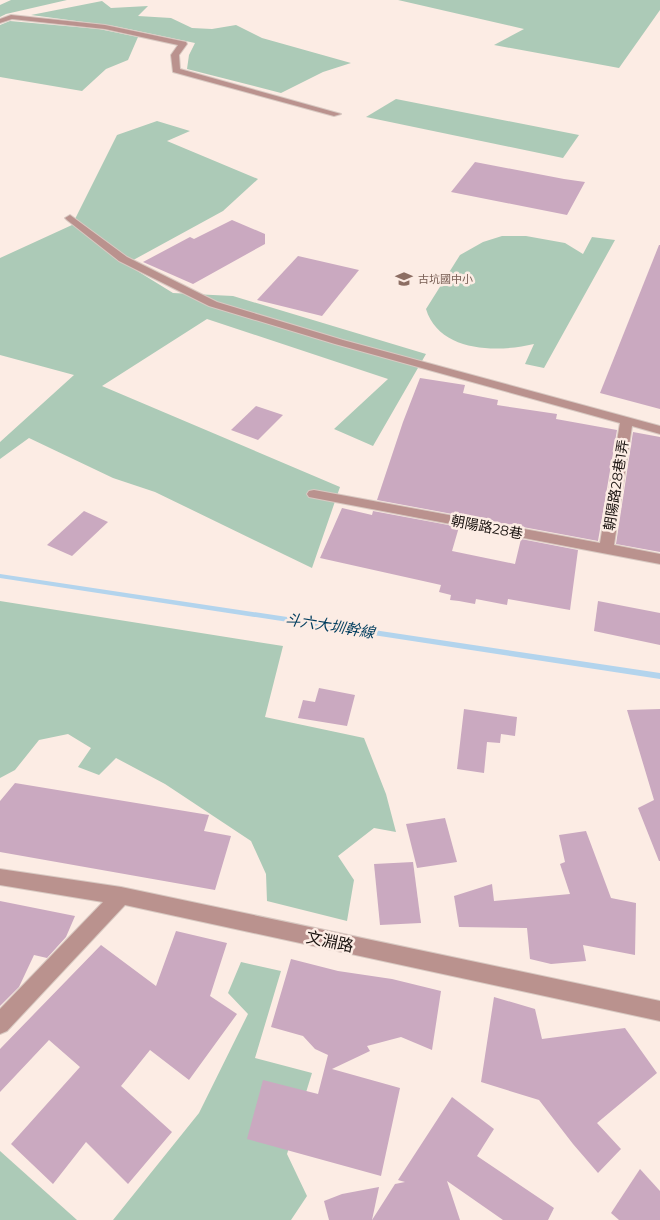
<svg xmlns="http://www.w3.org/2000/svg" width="660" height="1220" font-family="Montserrat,'Noto Sans TC',sans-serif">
  <rect width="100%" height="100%" fill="#fcece4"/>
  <g fill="#accab7">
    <path d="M 11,0 L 67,0 L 6,14 L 0,17 L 0,5 Z"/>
    <path d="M 398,0 L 660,0 L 660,10 L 619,68 L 494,45 L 524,29 Z"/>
    <path d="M 102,1 L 111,8 L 148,6 L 138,16 L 171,18 L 192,28 L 212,29 L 236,25 L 262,38 L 351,63 L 323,72 L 281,93 L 187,69 L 189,55 L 195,43 L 114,26 L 31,15 Z"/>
    <path d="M 10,21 L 99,29 L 138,37 L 128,60 L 106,69 L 82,91 L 0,77 L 0,25 Z"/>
    <path d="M 396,99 L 579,135 L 563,158 L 366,117 Z"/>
    <path d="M 157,121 L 190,131 L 167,141 L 258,179 L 223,211 L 126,264 L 173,293 L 233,296 L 426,354 L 373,446 L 334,429 L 388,379 L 207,319 L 102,386 L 340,487 L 312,568 L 155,492 L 113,478 L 29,438 L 0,459 L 0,442 L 74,375 L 0,355 L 0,258 L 72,225 L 117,135 Z"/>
    <path d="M 502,236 L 526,236 L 565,243 L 583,254 L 592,237 L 615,240 L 544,368 L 525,364 L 534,344 C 497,353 439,352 426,309 L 460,255 L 483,242 Z"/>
    <path d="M 0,601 L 283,646 L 265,717 L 364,738 L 386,794 L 396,832 L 374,828 L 338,856 L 354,880 L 347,921 L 267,901 L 266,874 L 251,841 L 165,784 L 116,758 L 99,775 L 78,767 L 91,748 L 68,734 L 39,740 L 15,770 L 0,778 Z"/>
    <path d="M 241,962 L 281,971 L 255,1058 L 312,1073 L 287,1154 L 307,1196 L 291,1220 L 113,1220 L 199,1113 L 248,1014 L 228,993 Z"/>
    <path d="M 0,1151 L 77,1220 L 0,1220 Z"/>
  </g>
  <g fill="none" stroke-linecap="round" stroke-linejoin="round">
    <path fill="#b3d4ed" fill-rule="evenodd" d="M 0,574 L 660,673 L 660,679 L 0,578 Z"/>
  </g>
  <g fill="#caa9c0">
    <path d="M 475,162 L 564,179 L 585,182 L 567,215 L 451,192 Z"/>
    <path d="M 232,220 L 265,234 L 265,244 L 193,284 L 143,262 L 190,237 L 194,239 Z"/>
    <path d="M 659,245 L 660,245 L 660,409 L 600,393 Z"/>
    <path d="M 298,256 L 359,270 L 322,316 L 257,300 Z"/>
    <path d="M 420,378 L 465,385 L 463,393 L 498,400 L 497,405 L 557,414 L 556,419 L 617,430 L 598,541 L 377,500 L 403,422 Z"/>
    <path d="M 256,406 L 283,415 L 258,440 L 231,430 Z"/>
    <path d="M 633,432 L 660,437 L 660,552 L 616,544 Z"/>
    <path d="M 342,508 L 372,515 L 373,511 L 459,527 L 452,551 L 515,564 L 521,539 L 578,550 L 570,610 L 508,599 L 507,605 L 476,599 L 475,604 L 459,601 L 450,600 L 451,595 L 439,592 L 441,585 L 320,558 Z"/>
    <path d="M 84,511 L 108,522 L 72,556 L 47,545 Z"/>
    <path d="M 598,601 L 660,613 L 660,645 L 594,631 Z"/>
    <path d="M 319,688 L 355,695 L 347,726 L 298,718 L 303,700 L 315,702 Z"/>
    <path d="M 464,709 L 517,717 L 515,736 L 501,734 L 500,743 L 487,742 L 484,773 L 457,769 Z"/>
    <path d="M 660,709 L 660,861 L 659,861 L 638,808 L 654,800 L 627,710 Z"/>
    <path d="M 15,783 L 209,815 L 204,831 L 231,836 L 215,890 L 0,852 L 0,801 Z"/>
    <path d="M 445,818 L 457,862 L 417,868 L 406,824 Z"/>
    <path d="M 586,831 L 611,898 L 636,903 L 635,955 L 583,945 L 586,961 L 551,964 L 530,959 L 527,928 L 459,927 L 454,896 L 492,884 L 494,901 L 570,894 L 560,864 L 565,862 L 559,835 Z"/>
    <path d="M 413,862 L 421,923 L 380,925 L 374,864 Z"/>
    <path d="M 0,901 L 75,916 L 66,937 L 47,958 L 34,955 L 19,987 L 0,1006 Z"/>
    <path d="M 176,931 L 227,943 L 210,996 L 237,1014 L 189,1080 L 150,1050 L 121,1086 L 172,1132 L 128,1184 L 86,1142 L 53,1184 L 11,1144 L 80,1067 L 49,1040 L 0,1092 L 0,1049 L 101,945 L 156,986 Z"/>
    <path d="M 291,959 L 338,971 L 392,979 L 441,991 L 432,1050 L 401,1037 L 367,1046 L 370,1051 L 332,1069 L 400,1088 L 381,1176 L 247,1139 L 263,1080 L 318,1094 L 328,1055 L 315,1049 L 303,1036 L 271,1027 Z"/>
    <path d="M 494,997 L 535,1009 L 542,1039 L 625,1028 L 657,1073 L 597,1123 L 621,1149 L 598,1173 L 573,1144 L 539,1100 L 481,1082 Z"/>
    <path d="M 452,1097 L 494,1129 L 477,1156 L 554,1208 L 548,1220 L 503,1220 L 447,1181 L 460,1220 L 372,1220 L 395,1184 L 405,1182 L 398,1180 Z"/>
    <path d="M 640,1169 L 660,1191 L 660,1220 L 619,1220 L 611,1213 Z"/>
    <path d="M 379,1187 L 372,1220 L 329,1220 L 324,1201 L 342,1194 Z"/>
  </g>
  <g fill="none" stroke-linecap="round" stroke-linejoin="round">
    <g stroke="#d8c9c2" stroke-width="2">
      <g id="street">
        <path d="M 11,15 L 105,25 L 186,42 L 187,44 L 179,55 L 180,69 L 341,114 L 334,116 L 173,72 L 171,55 L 178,45 L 105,29 L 12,19 L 0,23 L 0,19 Z"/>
        <path d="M 70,215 L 127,257 L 217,302 L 343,340 L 660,426 L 660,434 L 632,426 L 614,545 L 660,554 L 660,564 L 309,497 L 307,494 L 309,491 L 314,490 L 600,543 L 620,423 L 335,344 L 209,306 L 119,261 L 67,220 L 65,218 Z"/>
        <path d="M 0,869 L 121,887 L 660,1001 L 660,1021 L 125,905 L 7,1031 L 0,1034 L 0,1009 L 103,902 L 0,885 Z"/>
      </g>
    </g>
    <use href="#street" fill="#ba928e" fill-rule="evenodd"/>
  </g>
  <defs>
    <g id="school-bare" transform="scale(1.35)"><path d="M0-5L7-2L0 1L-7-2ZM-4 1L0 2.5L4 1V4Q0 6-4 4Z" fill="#8d6e63" stroke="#fcece4" stroke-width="2.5" paint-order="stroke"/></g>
  </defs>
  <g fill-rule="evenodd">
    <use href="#school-bare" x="404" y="279"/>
  </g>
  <g text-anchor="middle" stroke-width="5" stroke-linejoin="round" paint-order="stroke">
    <g font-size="11" fill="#785e54" stroke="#fcece4" text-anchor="start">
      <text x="418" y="283">古坑國中小</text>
    </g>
    <g font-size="14" fill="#19120f" stroke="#fcece4">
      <text transform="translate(616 485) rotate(-81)" y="5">朝陽路28巷1弄</text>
      <text transform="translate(487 527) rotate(11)" y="5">朝陽路28巷</text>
    </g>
    <g font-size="15" font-style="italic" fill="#003d5e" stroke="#fcece4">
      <text transform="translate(330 626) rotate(9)" y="5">斗六大圳幹線</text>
    </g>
    <g font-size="16" fill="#19120f" stroke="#fcece4">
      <text transform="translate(330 941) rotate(12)" y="6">文淵路</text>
    </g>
  </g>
</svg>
